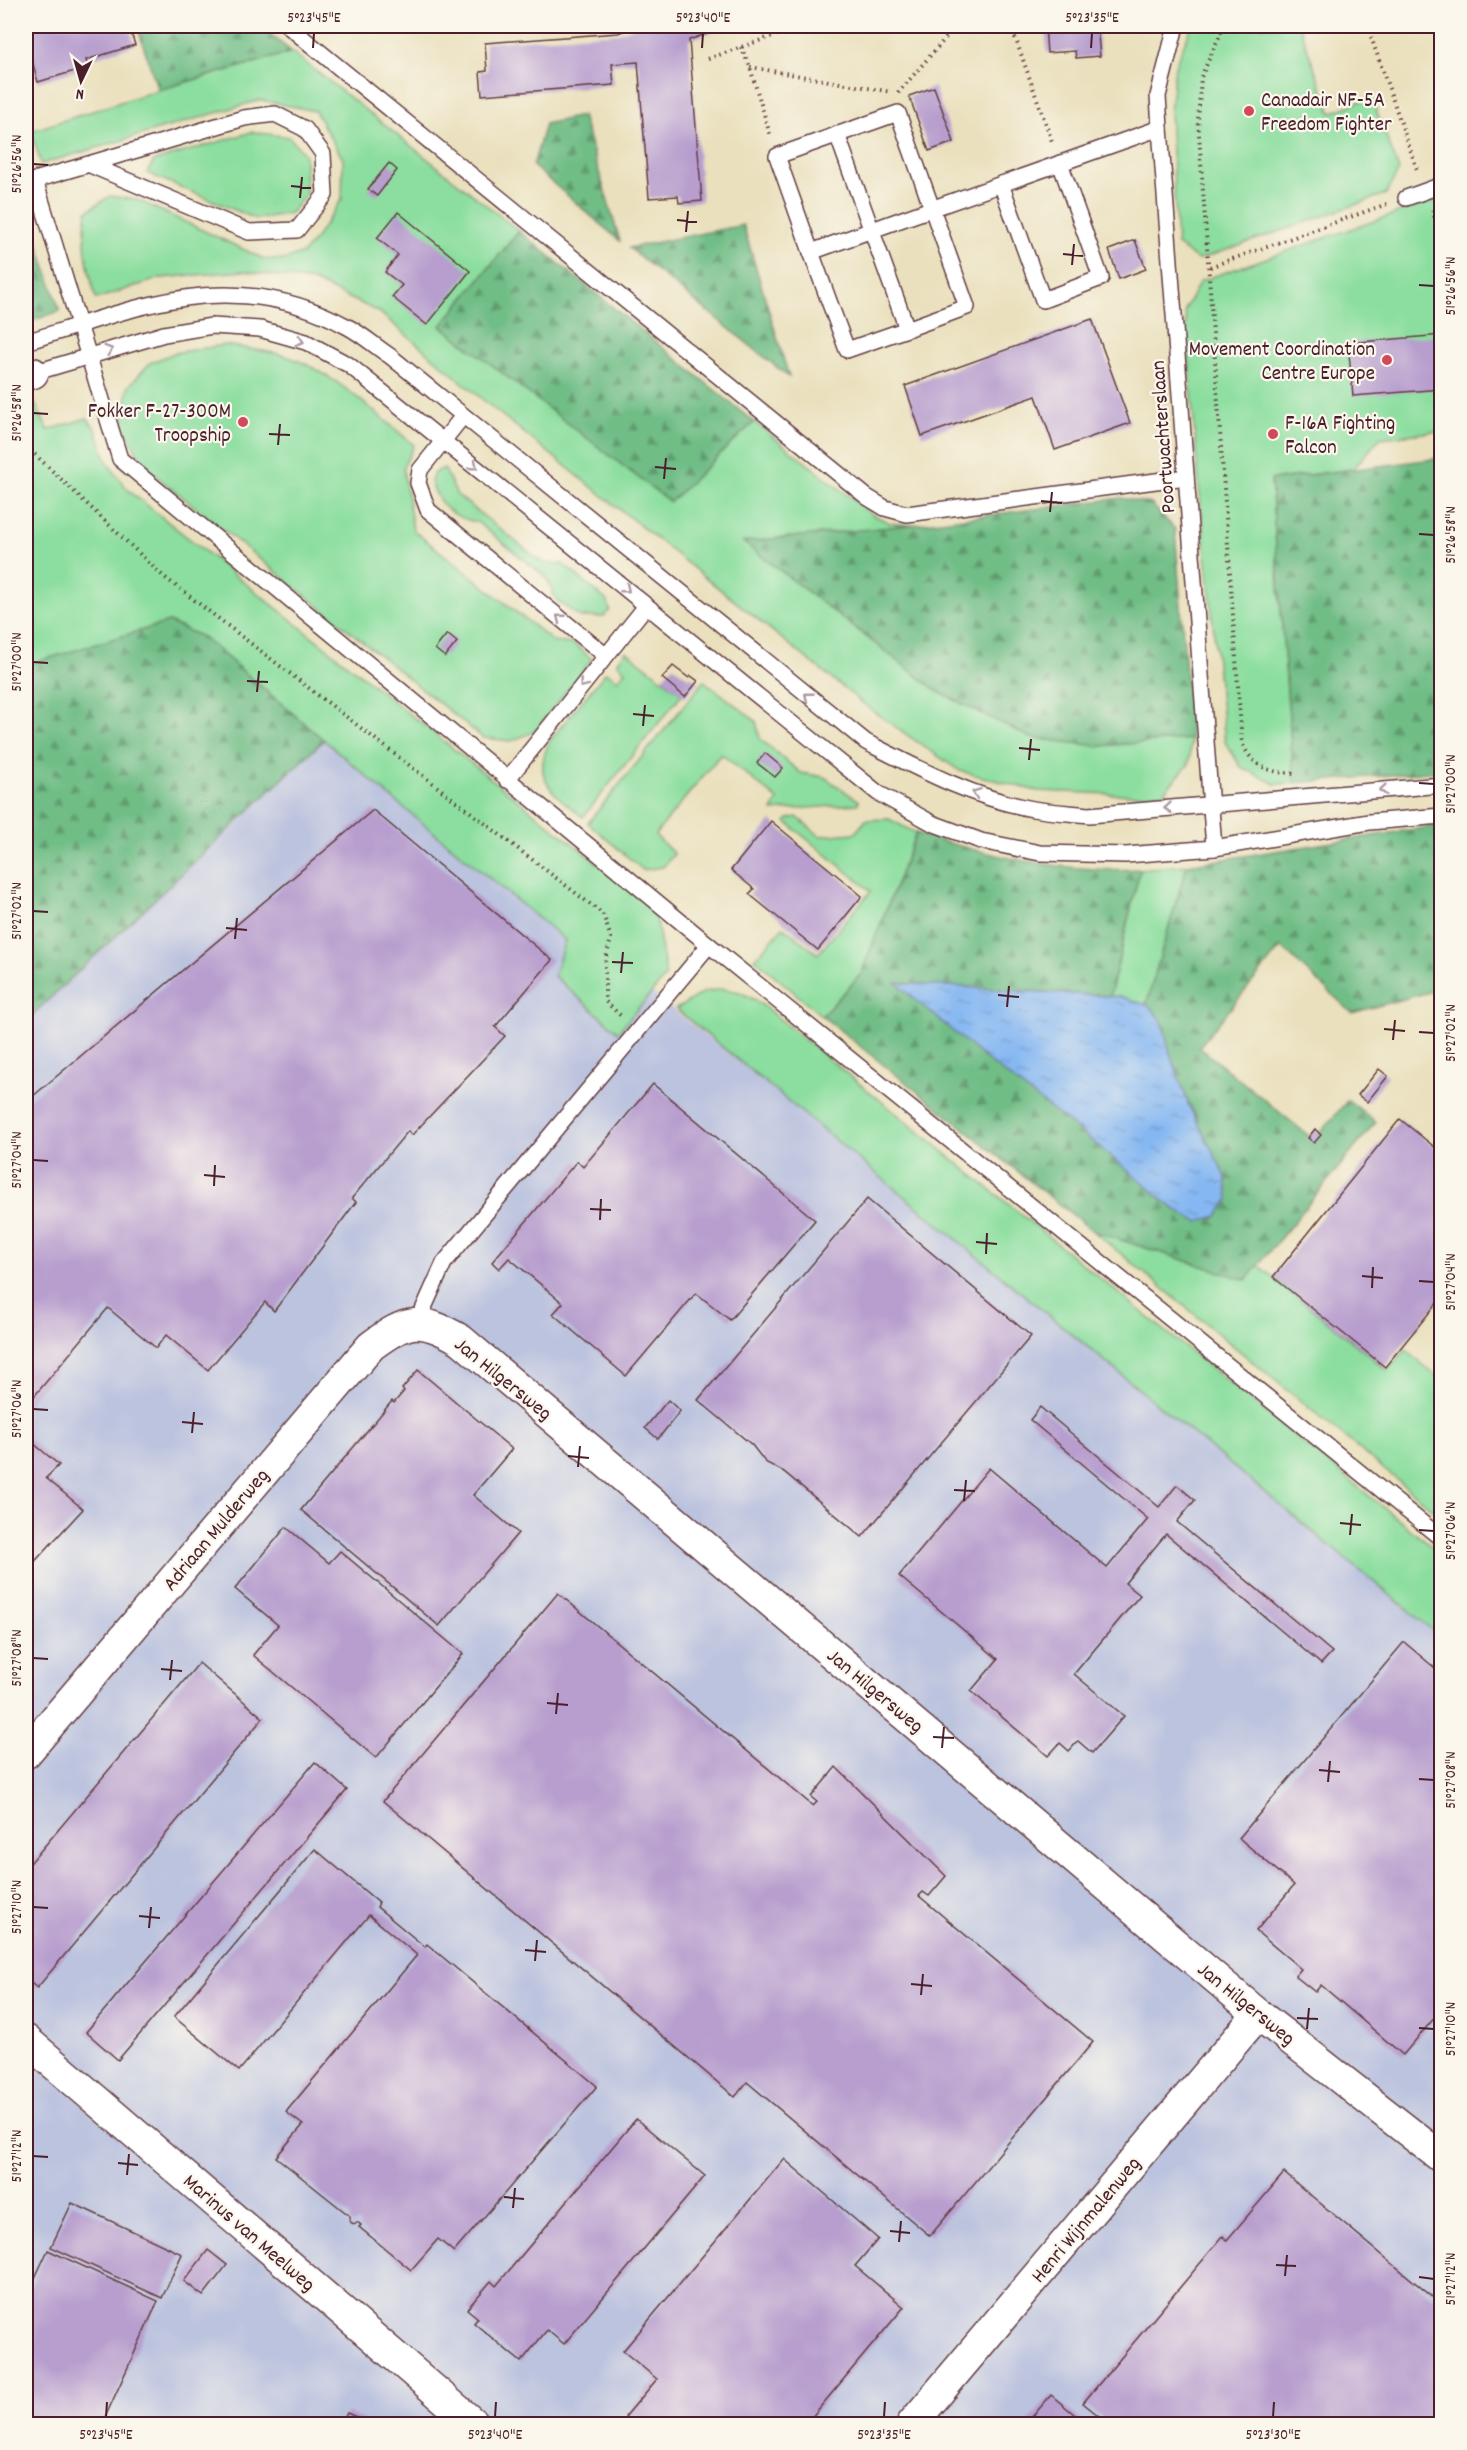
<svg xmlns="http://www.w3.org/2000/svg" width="1467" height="2450" font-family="Dekko,sans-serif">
  <defs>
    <pattern id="forest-firs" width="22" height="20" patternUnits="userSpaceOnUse" patternTransform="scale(1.5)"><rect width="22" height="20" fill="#70bd86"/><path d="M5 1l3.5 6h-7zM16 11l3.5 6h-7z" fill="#5e996e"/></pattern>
    <pattern id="water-ripples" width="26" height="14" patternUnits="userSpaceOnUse" patternTransform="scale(1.5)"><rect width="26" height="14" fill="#85b7f2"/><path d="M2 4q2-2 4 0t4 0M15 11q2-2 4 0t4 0" fill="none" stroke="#6f94c4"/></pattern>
  </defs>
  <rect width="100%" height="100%" fill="#fbf7ec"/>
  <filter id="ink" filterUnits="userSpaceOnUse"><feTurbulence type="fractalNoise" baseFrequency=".0167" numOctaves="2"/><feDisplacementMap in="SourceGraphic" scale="12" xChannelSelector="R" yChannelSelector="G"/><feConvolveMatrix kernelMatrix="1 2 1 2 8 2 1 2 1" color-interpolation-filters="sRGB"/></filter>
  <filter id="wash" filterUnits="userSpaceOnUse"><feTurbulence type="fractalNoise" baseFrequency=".008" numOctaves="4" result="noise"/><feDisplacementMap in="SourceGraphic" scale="24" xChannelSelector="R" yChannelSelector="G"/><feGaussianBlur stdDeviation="1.35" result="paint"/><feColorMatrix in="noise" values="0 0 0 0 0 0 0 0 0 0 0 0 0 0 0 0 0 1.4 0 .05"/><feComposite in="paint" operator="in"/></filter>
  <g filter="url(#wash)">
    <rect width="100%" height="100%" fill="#eae0bd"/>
    <path fill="#bcc3de" d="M 312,722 L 1441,1621 L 1441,2424 L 26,2424 L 26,981 Z"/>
    <g fill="#8bde9f" stroke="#6a7e65" stroke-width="1.5">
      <path d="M 1192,26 L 1299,26 L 1331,113 L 1371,97 L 1399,170 L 1386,194 L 1198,260 L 1177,245 L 1170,112 L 1175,66 Z"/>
      <path d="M 292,52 L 519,231 L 441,326 L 670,501 L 754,422 L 873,515 L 890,523 L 910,525 L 744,542 L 937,691 L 1031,738 L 1099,746 L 1191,739 L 1189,764 L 1163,793 L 1136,795 L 1037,791 L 960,771 L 875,713 L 494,409 L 379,312 L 313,281 L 244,271 L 161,278 L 96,299 C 88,267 81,244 87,211 L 110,196 L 138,200 L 264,259 L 285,260 L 303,253 L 316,238 L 342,199 L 343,159 L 315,111 L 260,100 L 41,164 L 31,131 L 158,90 Z"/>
      <path d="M 252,132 L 289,137 L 305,155 L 306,194 L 291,213 L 256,219 L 147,173 L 154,161 Z"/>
      <path d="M 1441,198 L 1441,431 L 1380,438 L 1353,469 L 1271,480 L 1294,783 L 1275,784 L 1241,767 L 1225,742 L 1199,486 L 1185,310 L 1200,281 Z"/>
      <path d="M 224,345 C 242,348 261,350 279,354 C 329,367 375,413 414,445 L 403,468 L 413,530 L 554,642 L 574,644 L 592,659 L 534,732 L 511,741 L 483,738 L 145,467 L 123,425 L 128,387 L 150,363 L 174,353 Z"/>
      <path d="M 34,402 L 48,430 L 87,418 L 95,428 L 108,464 L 129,491 L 655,909 L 666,976 L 618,1032 L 554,976 L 565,940 L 398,803 L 204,638 L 169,622 L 26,665 L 26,404 Z"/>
      <path d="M 444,468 L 457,495 L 543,563 L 563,564 L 606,600 L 610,610 L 603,617 L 580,617 L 556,600 L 547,578 L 477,522 C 452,518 438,505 431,481 L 434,473 Z"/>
      <path d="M 626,651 L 682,694 L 583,817 C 554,794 529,779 551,739 L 606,672 L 618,680 L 625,671 L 617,663 Z"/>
      <path d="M 704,681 L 756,721 L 760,739 L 801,773 L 824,777 L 859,801 L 857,804 L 772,811 L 778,800 L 721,754 L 655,835 L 674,854 L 663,867 L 643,870 L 588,823 Z"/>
      <path d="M 797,817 L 820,836 L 855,833 L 866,820 L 889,819 L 916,833 L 861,974 L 822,1016 L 755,959 L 783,927 L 818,954 L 871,891 L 786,822 L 789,819 Z"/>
      <path d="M 1187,865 L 1146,1005 L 1122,997 L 1110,996 L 1140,869 Z"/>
      <path d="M 722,989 L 740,992 L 757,1001 L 1441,1554 L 1441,1637 L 676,1009 L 704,992 Z"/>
      <path d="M 1093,1231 L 1246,1280 L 1258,1265 L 1387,1370 L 1406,1350 L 1441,1380 L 1441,1516 Z"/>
    </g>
    <g fill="url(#forest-firs)" stroke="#5d6e58" stroke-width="1.5">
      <path d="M 137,26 L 260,26 L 292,52 L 158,90 Z"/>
      <path d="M 582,116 L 620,241 L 533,166 L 545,124 Z"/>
      <path d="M 26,207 L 60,311 L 26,323 Z"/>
      <path d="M 743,225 L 789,377 L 629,248 Z"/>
      <path d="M 519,231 L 754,422 L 670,502 L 441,326 Z"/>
      <path d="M 1441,458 L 1441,771 L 1294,783 L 1271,480 Z"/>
      <path d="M 1121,498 L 1151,504 L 1175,529 L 1191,739 L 1099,746 L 1031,738 L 937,691 L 743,542 L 910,525 Z"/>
      <path d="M 169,622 L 204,638 L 324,740 L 31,1016 L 26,1018 L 26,665 Z"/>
      <path d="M 1435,826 L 1442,875 L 1441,989 L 1352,1013 L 1281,947 L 1199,1047 L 1314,1140 L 1348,1100 L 1376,1122 L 1246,1280 L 1093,1231 L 822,1016 L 861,974 L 916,833 C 987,856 1065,873 1140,869 L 1110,996 L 897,983 L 987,1060 L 1090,1139 L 1173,1208 L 1225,1175 C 1204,1135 1183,1096 1170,1053 C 1165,1036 1163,1014 1146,1005 L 1187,865 Z"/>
    </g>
    <path fill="url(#water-ripples)" stroke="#686b8e" stroke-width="1.5" d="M 896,983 L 1122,997 L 1149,1006 L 1162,1021 L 1170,1053 L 1189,1106 L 1225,1175 L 1229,1199 L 1217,1216 L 1198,1222 L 1173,1208 L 1090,1139 L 987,1060 Z"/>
    <g id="blocks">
      <g fill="#b79ece">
        <path d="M 26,26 L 129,26 L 135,45 L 86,60 L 88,67 L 38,82 L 26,39 Z"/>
        <path d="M 637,26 L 729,26 L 689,40 L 702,201 L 679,203 L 678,196 L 649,198 L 638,62 L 612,64 L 614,85 L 482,95 L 480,72 L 487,71 L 485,43 L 618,33 Z"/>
        <path d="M 1045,26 L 1097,26 L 1100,56 L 1076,58 L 1075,51 L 1047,53 Z"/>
        <path d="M 934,87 L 954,142 L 929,151 L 909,96 Z"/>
        <path d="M 389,163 L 397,170 L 377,196 L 368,189 Z"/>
        <path d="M 398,212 L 470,271 L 427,325 L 392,297 L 402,285 L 385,272 L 398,255 L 377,238 Z"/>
        <path d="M 1135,240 L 1146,269 L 1119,279 L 1109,250 Z"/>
        <path d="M 1092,319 L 1130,423 L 1055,450 L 1036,396 L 922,436 L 905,386 Z"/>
        <path d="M 1442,335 L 1442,389 L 1353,396 L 1348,343 Z"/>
        <path d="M 447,634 L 457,642 L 445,657 L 435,649 Z"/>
        <path d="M 673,666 L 689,678 L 691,676 L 698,681 L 685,697 L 662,678 Z"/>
        <path d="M 765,753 L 783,768 L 775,777 L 757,763 Z"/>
        <path d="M 373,810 L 552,960 L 495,1027 L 505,1036 L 412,1135 L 408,1131 L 352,1198 L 356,1202 L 274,1311 L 265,1302 L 208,1370 L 166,1335 L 156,1348 L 108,1308 L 26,1406 L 26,1102 Z"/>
        <path d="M 771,821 L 862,896 L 818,950 L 749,894 L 754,889 L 731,870 Z"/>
        <path d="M 1379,1069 L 1388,1076 L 1367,1102 L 1358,1095 Z"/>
        <path d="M 653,1084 L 815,1220 L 730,1320 L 696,1293 L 626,1376 L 553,1314 L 563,1303 L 509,1258 L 499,1269 L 492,1262 L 577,1161 L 583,1167 Z"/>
        <path d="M 1400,1119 L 1442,1153 L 1442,1297 L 1385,1367 L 1273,1277 Z"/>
        <path d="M 1315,1129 L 1321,1135 L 1314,1143 L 1308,1138 Z"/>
        <path d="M 867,1199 L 1031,1336 L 862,1537 L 784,1472 L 765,1462 L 752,1445 L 698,1400 Z"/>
        <path d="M 418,1370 L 512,1449 L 473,1495 L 518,1533 L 439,1626 L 301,1510 L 392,1401 L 394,1403 L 404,1391 L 402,1389 Z"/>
        <path d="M 668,1400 L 680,1411 L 658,1439 L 645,1428 Z"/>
        <path d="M 1040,1407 L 1159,1507 L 1177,1485 L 1195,1500 L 1177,1522 L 1332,1652 L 1321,1664 L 1166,1534 L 1125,1583 L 1140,1595 L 1074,1674 L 1124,1716 L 1092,1753 L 1078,1741 L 1069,1751 L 1060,1743 L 1048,1756 L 971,1691 L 998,1659 L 899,1576 L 989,1468 L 1107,1568 L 1148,1519 L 1030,1420 Z"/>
        <path d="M 26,1437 L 59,1465 L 46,1478 L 83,1509 L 26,1571 Z"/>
        <path d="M 286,1527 L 329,1563 L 340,1551 L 463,1654 L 376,1758 L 253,1655 L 278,1625 L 235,1589 Z"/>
        <path d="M 558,1593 L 813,1806 L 817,1802 L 811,1797 L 836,1767 L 946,1876 L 929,1896 L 923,1892 L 919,1896 L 1093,2042 L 930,2236 L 747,2082 L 735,2097 L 383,1801 Z"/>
        <path d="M 1404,1642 L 1442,1674 L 1442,2009 L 1403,2055 L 1321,1985 L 1315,1992 L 1295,1976 L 1301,1969 L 1256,1931 L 1294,1885 L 1239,1838 Z"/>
        <path d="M 199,1663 L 263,1718 L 37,1988 L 26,1979 L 26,1868 Z"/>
        <path d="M 315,1762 L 347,1790 L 118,2060 L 86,2032 Z"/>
        <path d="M 315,1849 L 379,1903 L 377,1907 L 425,1947 L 427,1944 L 597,2086 L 454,2252 L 438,2239 L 411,2270 L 359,2227 L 361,2225 L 357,2222 L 354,2224 L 350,2222 L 350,2216 L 276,2157 L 303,2125 L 286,2112 L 417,1955 L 369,1915 L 239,2071 L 174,2017 Z"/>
        <path d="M 636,2119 L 705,2176 L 564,2344 L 547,2330 L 521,2362 L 474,2323 L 478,2318 L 467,2309 L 491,2281 L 496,2286 Z"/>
        <path d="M 784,2159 L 878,2239 L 855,2266 L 904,2307 L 806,2424 L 634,2424 L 625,2417 L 657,2379 L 623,2351 Z"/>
        <path d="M 1284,2173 L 1442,2305 L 1442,2424 L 1109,2424 L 1083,2403 L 1223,2236 L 1227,2240 Z"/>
        <path d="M 72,2203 L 182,2254 L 162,2298 L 51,2247 Z"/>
        <path d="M 48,2250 L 158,2301 L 102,2424 L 26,2424 L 26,2297 Z"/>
        <path d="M 208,2250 L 227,2265 L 203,2296 L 184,2281 Z"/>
        <path d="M 1051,2395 L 1086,2424 L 1026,2424 Z"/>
        <path d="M 347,2413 L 372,2424 L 341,2424 Z"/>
      </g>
    </g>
  </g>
  <g filter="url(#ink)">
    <use href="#blocks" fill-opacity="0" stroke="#623c41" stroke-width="1.5"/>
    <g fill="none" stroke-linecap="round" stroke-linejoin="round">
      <g stroke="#623c41" stroke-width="18">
        <g id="service">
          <path d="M 288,26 L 867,497 L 885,508 L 907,514 L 1186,477"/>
          <path d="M 1176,26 L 1158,96 L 1160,128 L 1214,848"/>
          <path d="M 88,164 L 249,232 L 297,230 L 325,195 L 323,154 L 305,129 L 275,114 L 244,118 L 35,180 L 120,459 L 709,945 L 1442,1539"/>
          <path d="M 1001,184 L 1043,300 L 1101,278 L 1060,163"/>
          <path d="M 1406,198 L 1442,185"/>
          <path d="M 811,252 L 847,350 L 907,329 L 837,134"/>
          <path d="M 907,329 L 967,307 L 898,113 L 777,156 L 811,252 C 927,210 1043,169 1160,128"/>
          <path d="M 26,342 C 140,307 233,264 348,327 C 363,335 376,347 390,356 L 866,742 C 919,769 973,798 1033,809 C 1051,812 1070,813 1089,815 L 1442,785"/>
          <path d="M 33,373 L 164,334 L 212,326 L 260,329 L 306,342 L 349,365 L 878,793 L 932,823 L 981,841 L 1040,853 L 1126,855 L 1214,848 L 1369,822 L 1442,816"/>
          <path d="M 463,416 L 420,470 L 418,483 L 428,510 L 605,655"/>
          <path d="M 507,780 L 646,606"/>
          <path d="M 417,1323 L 444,1263 L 709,945"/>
        </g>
      </g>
      <g stroke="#623c41" stroke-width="33">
        <g id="minor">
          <path d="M 26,375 L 33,373"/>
          <path d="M 26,1753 L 371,1346 C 408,1319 420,1316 461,1340 L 1258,2014 L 1442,2158"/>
          <path d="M 26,2040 L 474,2424"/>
          <path d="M 912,2424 L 1258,2014"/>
        </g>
      </g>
      <g stroke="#623c41" stroke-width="4" stroke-dasharray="1.5 4.5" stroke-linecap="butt">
        <path d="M 1011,26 L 1053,144"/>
        <path d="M 1224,26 L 1201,77 L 1198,120 L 1242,743 C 1254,769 1270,772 1296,774"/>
        <path d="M 1371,37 L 1418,172"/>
        <path d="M 741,47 L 750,67 L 771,138"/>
        <path d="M 708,59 L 801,26"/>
        <path d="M 750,67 L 891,92"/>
        <path d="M 898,93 L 956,26"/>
        <path d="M 1432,210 L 1442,239"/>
        <path d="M 1210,267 L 1387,204"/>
        <path d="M 26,446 L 163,576 L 603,914 L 611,938 L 605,963 L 605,1001 L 622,1017"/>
      </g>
      <use href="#service" stroke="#fff" stroke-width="15"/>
      <use href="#minor" stroke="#fff" stroke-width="30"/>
    </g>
    <defs><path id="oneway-chevron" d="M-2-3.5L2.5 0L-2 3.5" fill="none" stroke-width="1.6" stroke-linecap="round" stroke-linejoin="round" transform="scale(1.5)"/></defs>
    <g stroke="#ae9aa0">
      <use href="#oneway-chevron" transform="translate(300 341) rotate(18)"/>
      <use href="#oneway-chevron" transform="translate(109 350) rotate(-17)"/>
      <use href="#oneway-chevron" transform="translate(474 466) rotate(39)"/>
      <use href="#oneway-chevron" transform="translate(626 589) rotate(39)"/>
      <use href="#oneway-chevron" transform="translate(560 618) rotate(-141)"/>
      <use href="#oneway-chevron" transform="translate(583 684) rotate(128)"/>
      <use href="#oneway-chevron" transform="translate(808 696) rotate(-141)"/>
      <use href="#oneway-chevron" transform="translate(1383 790) rotate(175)"/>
      <use href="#oneway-chevron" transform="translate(976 793) rotate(-160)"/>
      <use href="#oneway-chevron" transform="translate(1168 808) rotate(175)"/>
    </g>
  </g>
  <path fill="none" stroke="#4a1f2b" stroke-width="2" d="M 313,48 L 314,33M 702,48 L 703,33M 1091,48 L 1092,33M 33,164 L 48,165M 291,186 L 311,188M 300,198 L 302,177M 677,220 L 697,222M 686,232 L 688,211M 1063,254 L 1083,256M 1072,265 L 1074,244M 1419,285 L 1434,286M 33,413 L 48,414M 269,434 L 290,435M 278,445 L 280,424M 655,467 L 676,469M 664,479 L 666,458M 1041,501 L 1062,503M 1050,512 L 1052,492M 1419,534 L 1434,535M 33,662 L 48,663M 247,681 L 268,682M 257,692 L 259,671M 633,714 L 654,716M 643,726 L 645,705M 1019,748 L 1040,750M 1029,760 L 1031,739M 1419,783 L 1434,784M 33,911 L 48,912M 226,928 L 247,930M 235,939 L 237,918M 612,962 L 633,963M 621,973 L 623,952M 998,995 L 1019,997M 1007,1007 L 1009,986M 1384,1029 L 1405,1031M 1419,1032 L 1434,1033M 1393,1040 L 1395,1020M 33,1160 L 48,1161M 204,1175 L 225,1177M 214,1186 L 215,1165M 590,1209 L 611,1210M 600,1220 L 601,1199M 976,1242 L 997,1244M 986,1254 L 987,1233M 1362,1276 L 1383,1278M 1419,1281 L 1434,1282M 1372,1288 L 1373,1267M 33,1409 L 48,1410M 182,1422 L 203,1424M 192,1433 L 194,1412M 568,1456 L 589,1458M 578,1467 L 580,1446M 954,1490 L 975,1491M 964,1501 L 966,1480M 1340,1523 L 1361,1525M 1419,1530 L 1434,1531M 1350,1535 L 1352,1514M 33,1658 L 48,1659M 161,1669 L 182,1671M 170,1680 L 172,1660M 547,1703 L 568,1705M 556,1714 L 558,1693M 933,1737 L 954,1738M 942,1748 L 944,1727M 1319,1770 L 1340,1772M 1419,1779 L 1434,1780M 1328,1782 L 1330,1761M 33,1907 L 48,1908M 139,1916 L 160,1918M 149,1928 L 151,1907M 525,1950 L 546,1952M 535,1961 L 537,1940M 911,1984 L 932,1986M 921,1995 L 923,1974M 1297,2018 L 1318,2019M 1419,2028 L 1434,2029M 1307,2029 L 1309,2008M 33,2156 L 48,2157M 118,2163 L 138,2165M 127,2175 L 129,2154M 504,2197 L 524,2199M 513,2208 L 515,2188M 890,2231 L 910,2233M 899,2242 L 901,2221M 1276,2265 L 1296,2266M 1285,2276 L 1287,2255M 1419,2277 L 1434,2279M 106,2417 L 107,2402M 495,2417 L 496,2402M 884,2417 L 885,2402M 1273,2417 L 1274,2402"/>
  <g fill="#d1495b" stroke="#fbf7ec" stroke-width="2">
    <circle cx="1249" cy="111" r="6"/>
    <circle cx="1387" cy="360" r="6"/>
    <circle cx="243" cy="422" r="6"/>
    <circle cx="1273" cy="434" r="6"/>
  </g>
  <g text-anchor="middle" stroke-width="4.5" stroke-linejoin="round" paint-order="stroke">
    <g font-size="21" fill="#4a1f2b" stroke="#fbf7ec" text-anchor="start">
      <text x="1261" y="106">Canadair NF-5A<tspan x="1261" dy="24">Freedom Fighter</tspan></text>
      <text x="1375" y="355" text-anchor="end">Movement Coordination<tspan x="1375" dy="24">Centre Europe</tspan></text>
      <text x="231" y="417" text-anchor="end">Fokker F-27-300M<tspan x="231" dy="24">Troopship</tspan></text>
      <text x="1285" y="429">F-16A Fighting<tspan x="1285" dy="24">Falcon</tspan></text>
    </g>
    <g font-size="21" fill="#4a1f2b" stroke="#fbf7ec">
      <text transform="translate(1162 437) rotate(-94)" y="7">Poortwachterslaan</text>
      <text transform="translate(504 1378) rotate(39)" y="7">Jan Hilgersweg</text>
      <text transform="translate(215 1529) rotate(-50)" y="7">Adriaan Mulderweg</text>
      <text transform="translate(876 1690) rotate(40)" y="7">Jan Hilgersweg</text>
      <text transform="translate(1247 2003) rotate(39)" y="7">Jan Hilgersweg</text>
      <text transform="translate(1085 2219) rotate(-50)" y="7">Henri Wijnmalenweg</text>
      <text transform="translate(250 2232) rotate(41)" y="7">Marinus van Meelweg</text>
    </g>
  </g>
  <rect width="1467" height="2450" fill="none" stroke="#fbf7ec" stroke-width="66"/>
  <g transform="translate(81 81) rotate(185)" stroke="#fbf7ec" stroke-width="4.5" paint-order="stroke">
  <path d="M0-4.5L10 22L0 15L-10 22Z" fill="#4a1f2b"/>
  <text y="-9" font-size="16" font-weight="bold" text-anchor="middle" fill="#4a1f2b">N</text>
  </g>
  <rect x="33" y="33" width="1401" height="2384" fill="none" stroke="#4a1f2b" stroke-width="2"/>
  <g font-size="15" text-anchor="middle" fill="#4a1f2b">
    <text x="314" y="22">5°23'45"E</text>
    <text x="703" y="22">5°23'40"E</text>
    <text x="1092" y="22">5°23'35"E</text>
    <text transform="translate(16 164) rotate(-90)" y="5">51°26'56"N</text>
    <text transform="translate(1450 286) rotate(-90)" y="5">51°26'56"N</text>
    <text transform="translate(16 413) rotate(-90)" y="5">51°26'58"N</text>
    <text transform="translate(1450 535) rotate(-90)" y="5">51°26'58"N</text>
    <text transform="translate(16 662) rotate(-90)" y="5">51°27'00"N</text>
    <text transform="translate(1450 784) rotate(-90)" y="5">51°27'00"N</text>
    <text transform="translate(16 911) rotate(-90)" y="5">51°27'02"N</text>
    <text transform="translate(1450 1033) rotate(-90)" y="5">51°27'02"N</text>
    <text transform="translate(16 1160) rotate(-90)" y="5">51°27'04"N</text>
    <text transform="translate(1450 1282) rotate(-90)" y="5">51°27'04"N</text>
    <text transform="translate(16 1409) rotate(-90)" y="5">51°27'06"N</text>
    <text transform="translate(1450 1531) rotate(-90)" y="5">51°27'06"N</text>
    <text transform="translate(16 1658) rotate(-90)" y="5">51°27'08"N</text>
    <text transform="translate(1450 1780) rotate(-90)" y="5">51°27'08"N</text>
    <text transform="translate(16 1907) rotate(-90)" y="5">51°27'10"N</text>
    <text transform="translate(1450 2029) rotate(-90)" y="5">51°27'10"N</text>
    <text transform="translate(16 2156) rotate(-90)" y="5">51°27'12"N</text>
    <text transform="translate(1450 2279) rotate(-90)" y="5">51°27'12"N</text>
    <text x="106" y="2439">5°23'45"E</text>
    <text x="495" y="2439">5°23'40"E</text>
    <text x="884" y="2439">5°23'35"E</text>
    <text x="1273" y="2439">5°23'30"E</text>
  </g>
</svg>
